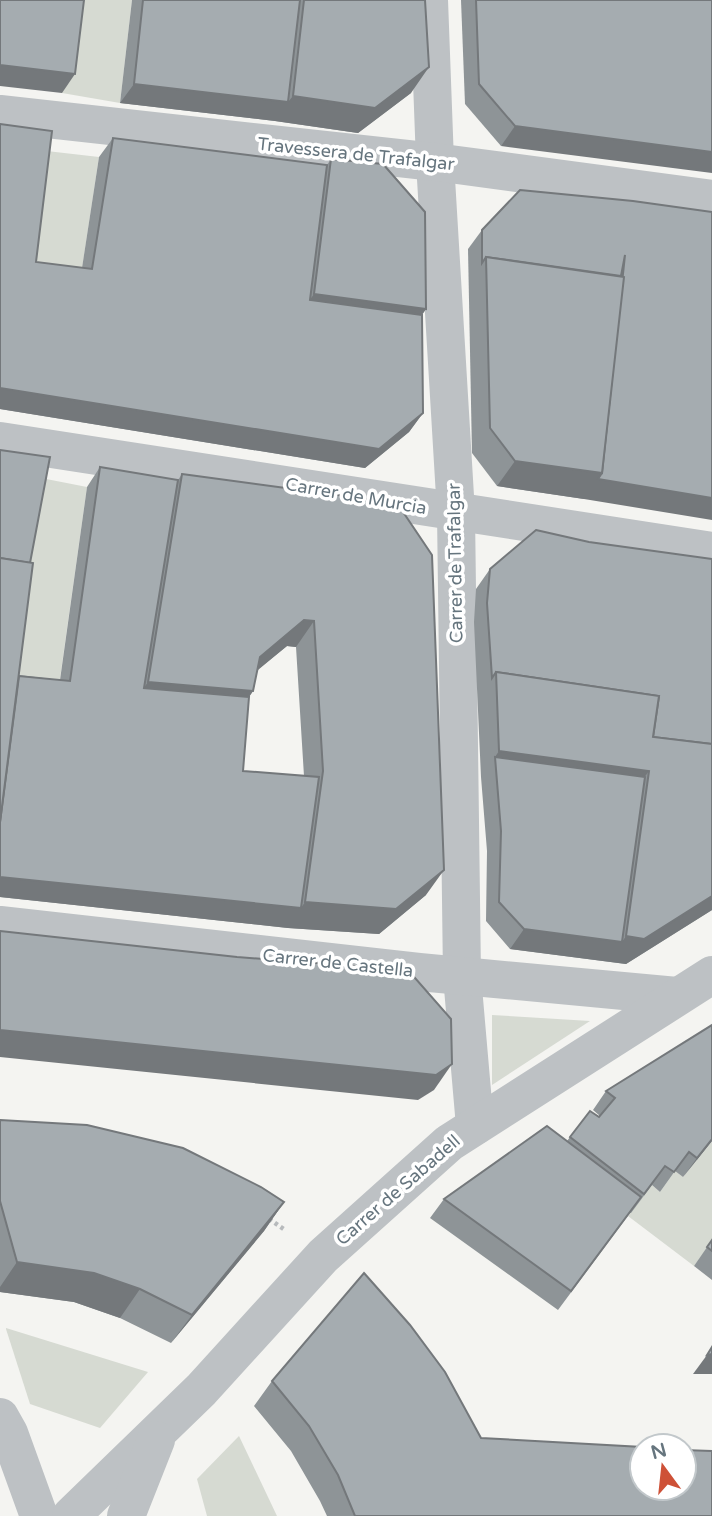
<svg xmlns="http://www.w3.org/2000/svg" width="712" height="1516" font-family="'Varela Round',sans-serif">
  <rect width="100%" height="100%" fill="#f4f4f1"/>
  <g fill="#d6dad2">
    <path d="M 72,0 L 132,0 L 120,103 L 62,93 Z"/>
    <path d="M 38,150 L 99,157 L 79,288 L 22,281 Z"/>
    <path d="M 36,477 L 87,487 L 57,700 L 1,695 Z"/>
    <path d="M 492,1015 L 590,1021 L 492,1085 Z"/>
    <path d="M 712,1141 L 712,1242 L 694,1266 L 628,1216 L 652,1185 L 660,1192 L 675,1171 L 683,1177 Z"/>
    <path d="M 6,1329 L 6,1328 L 148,1372 L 100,1428 L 30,1404 Z"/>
    <path d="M 239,1436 L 277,1516 L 207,1516 L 197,1479 Z"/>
  </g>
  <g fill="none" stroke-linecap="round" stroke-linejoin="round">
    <path stroke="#b7babc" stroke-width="4.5" stroke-dasharray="3.5 3.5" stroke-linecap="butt" d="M 269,1219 L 285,1230"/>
    <g stroke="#bdc1c4" stroke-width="38">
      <path d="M 429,0 L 435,162 L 456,513 L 462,976 L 475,1126"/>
      <path d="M 0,114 L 435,162 L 712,199"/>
      <path d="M 0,441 L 712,551"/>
      <path d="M 0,925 L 419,972 L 677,996"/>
      <path d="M 0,1417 L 9,1433 L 39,1516"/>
      <path d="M 71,1516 L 201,1390 L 323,1256 L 449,1143 L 712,975"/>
      <path d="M 126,1516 L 156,1440"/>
    </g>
  </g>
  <g fill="#8e9497" fill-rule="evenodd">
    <path d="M 132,0 L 425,0 L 411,93 L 358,133 L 275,121 L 120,103 Z"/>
    <path d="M 461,0 L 712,0 L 501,146 L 465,104 Z"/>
    <path d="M 0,124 L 36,262 L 82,268 L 99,157 L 113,138 L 327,165 L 331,159 L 426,309 L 422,315 L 423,413 L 409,432 L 365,468 L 0,409 Z"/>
    <path d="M 712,212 L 584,499 L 497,486 L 472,453 L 468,249 L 482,230 Z"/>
    <path d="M 0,450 L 30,563 L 19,675 L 60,680 L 87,487 L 100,467 L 178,480 L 182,474 L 397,503 L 426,895 L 379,934 L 288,928 L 0,897 ZM 287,646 L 296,647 L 304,776 L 243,771 L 249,697 L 253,691 L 257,670 Z"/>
    <path d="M 589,542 L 712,559 L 712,910 L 626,964 L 510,949 L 486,921 L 487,851 L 481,777 L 474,622 L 476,589 L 490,569 Z"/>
    <path d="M 712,1025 L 712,1141 L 683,1177 L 675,1171 L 660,1192 L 652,1185 L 631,1213 L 630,1213 L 558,1310 L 430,1218 L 444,1199 L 567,1141 L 590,1111 L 599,1117 L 600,1116 L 593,1110 L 606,1091 Z"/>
    <path d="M 0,1120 L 284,1202 L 264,1231 L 171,1343 L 120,1318 L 74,1302 L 0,1292 Z"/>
    <path d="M 712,1240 L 712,1280 L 694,1266 Z"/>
    <path d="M 272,1381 L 481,1438 L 712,1516 L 327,1516 L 320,1501 L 291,1451 L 254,1406 Z"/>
  </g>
  <g fill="#74787b">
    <path d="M 0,65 L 75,74 L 62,93 L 0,86 Z"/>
    <path d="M 429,67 L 411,93 L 358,133 L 275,121 L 120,103 L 134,84 L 288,102 L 293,96 Z"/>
    <path d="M 515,126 L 712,152 L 712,173 L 501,146 Z"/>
    <path d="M 314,294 L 426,309 L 408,334 L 296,319 Z"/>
    <path d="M 0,388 L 423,413 L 409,432 L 365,468 L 0,409 Z"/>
    <path d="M 515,461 L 602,473 L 712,498 L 712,520 L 584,499 L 497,486 Z"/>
    <path d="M 304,620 L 314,621 L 296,647 L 287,646 L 242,683 L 260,657 Z"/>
    <path d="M 148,682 L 253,691 L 236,716 L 130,707 Z"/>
    <path d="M 499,751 L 649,771 L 631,796 L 495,757 Z"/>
    <path d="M 444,870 L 426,895 L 379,934 L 288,928 L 0,897 L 0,877 L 301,908 L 305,902 Z"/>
    <path d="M 712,896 L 712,910 L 626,964 L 510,949 L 524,929 L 622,942 L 626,936 Z"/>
    <path d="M 0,1030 L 452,1064 L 434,1090 L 418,1100 L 0,1057 Z"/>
    <path d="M 712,1139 L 712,1141 L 683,1177 L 697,1158 Z"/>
    <path d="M 284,1202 L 264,1231 L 171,1343 L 192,1315 Z"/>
    <path d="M 17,1262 L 94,1273 L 140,1289 L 120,1318 L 74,1302 L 0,1292 L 0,1287 Z"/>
    <path d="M 712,1354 L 712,1374 L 693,1374 L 707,1355 Z"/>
  </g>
  <g fill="#a5acb0" stroke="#74787b" stroke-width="2">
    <path d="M 0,0 L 84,0 L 75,74 L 0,65 Z"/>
    <path d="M 143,0 L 300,0 L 288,102 L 134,84 Z"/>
    <path d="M 304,0 L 425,0 L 429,67 L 375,108 L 293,96 Z"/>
    <path d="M 476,0 L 712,0 L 712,152 L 515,126 L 479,84 Z"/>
    <path d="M 0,124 L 52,131 L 36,262 L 92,269 L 113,138 L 327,165 L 310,300 L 422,315 L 423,413 L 379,449 L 0,388 Z"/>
    <path d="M 331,159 L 383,164 L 425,212 L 426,309 L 314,294 Z"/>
    <path d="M 520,190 L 633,201 L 712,212 L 712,498 L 598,479 L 602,473 L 625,255 L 621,276 L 486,257 L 482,263 L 482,230 Z"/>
    <path d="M 486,257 L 624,277 L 602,473 L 515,461 L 490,428 Z"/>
    <path d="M 0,450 L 50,457 L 30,563 L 0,558 Z"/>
    <path d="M 100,467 L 178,480 L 144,688 L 249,697 L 243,771 L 319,777 L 301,908 L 0,877 L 0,822 L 19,676 L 70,681 Z"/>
    <path d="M 182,474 L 397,503 L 432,555 L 444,870 L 396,909 L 305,902 L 323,771 L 314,621 L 304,620 L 260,657 L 253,691 L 148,682 Z"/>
    <path d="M 536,530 L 589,542 L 712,559 L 712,744 L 653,737 L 659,696 L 496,672 L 492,678 L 487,603 L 490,569 Z"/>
    <path d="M 0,558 L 33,563 L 0,822 Z"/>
    <path d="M 496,672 L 659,696 L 653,737 L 712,744 L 712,896 L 644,939 L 626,936 L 649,771 L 499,751 Z"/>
    <path d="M 495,757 L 645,777 L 622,942 L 524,929 L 499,902 L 501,831 Z"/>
    <path d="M 0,931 L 237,957 L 408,970 L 451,1019 L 452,1064 L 436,1075 L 0,1030 Z"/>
    <path d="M 712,1025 L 712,1139 L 697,1158 L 689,1152 L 674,1172 L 665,1166 L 644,1194 L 570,1137 L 590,1111 L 599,1117 L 615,1098 L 606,1091 Z"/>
    <path d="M 0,1120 L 87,1125 L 183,1148 L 261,1187 L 284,1202 L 192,1315 L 140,1289 L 94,1273 L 17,1262 L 0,1201 Z"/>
    <path d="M 547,1126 L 641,1197 L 571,1291 L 444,1199 Z"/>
    <path d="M 712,1240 L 712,1251 L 707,1247 Z"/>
    <path d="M 364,1273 L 410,1325 L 445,1372 L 481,1438 L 642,1447 L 642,1488 L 684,1488 L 684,1450 L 712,1451 L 712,1516 L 355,1516 L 338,1475 L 309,1426 L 272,1381 Z"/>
    <path d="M 712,1347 L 712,1354 L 707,1355 Z"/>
  </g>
  <g text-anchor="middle" stroke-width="7" stroke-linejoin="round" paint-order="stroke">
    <g font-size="18" fill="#66757e" stroke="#fff">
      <text transform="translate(356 154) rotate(6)" y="6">Travessera de Trafalgar</text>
      <text transform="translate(356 496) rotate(10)" y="6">Carrer de Murcia</text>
      <text transform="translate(455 563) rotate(-91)" y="6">Carrer de Trafalgar</text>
      <text transform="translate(338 963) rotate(6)" y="6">Carrer de Castella</text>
      <text transform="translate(398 1190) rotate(-41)" y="6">Carrer de Sabadell</text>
    </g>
  </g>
  <g transform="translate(663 1467) rotate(345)"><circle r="33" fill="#ffffff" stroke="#c2c8cb" stroke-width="2"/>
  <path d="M0-5L12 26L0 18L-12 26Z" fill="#ce5137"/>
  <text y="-10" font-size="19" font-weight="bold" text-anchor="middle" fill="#66757e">N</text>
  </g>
</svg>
